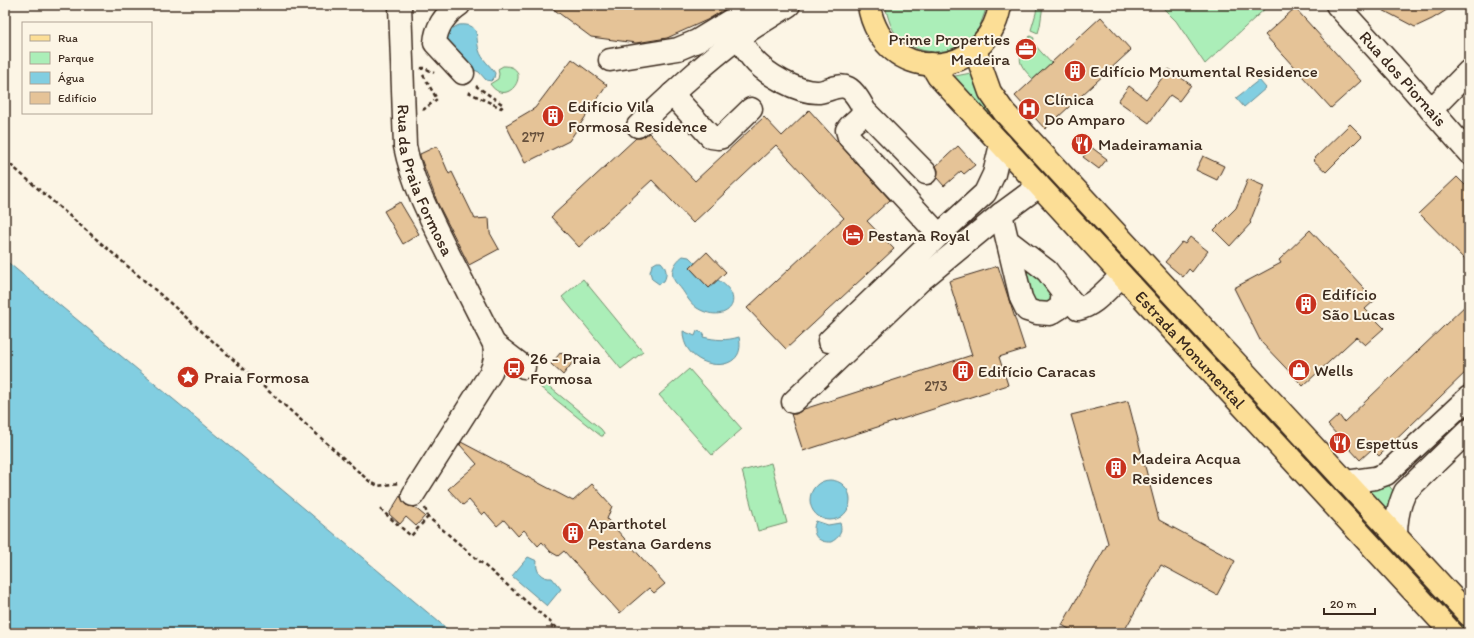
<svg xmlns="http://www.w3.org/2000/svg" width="1474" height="638" font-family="Itim,sans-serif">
  <rect width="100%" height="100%" fill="#fcf5e5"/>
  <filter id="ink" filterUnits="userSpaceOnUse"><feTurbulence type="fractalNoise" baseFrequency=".025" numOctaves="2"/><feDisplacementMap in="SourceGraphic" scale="8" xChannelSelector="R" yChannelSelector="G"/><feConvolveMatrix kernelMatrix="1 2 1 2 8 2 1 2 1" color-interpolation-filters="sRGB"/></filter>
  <g filter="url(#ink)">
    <g fill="#abeeb8" stroke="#738c6b">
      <path d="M 885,5 L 986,5 C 986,12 983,16 981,23 C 968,53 927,61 902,40 C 891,32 888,18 885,5 Z"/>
      <path d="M 1037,5 L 1043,5 L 1040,26 L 1038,33 L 1031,30 L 1036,13 Z"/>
      <path d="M 1160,5 L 1269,5 L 1205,64 L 1176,21 Z"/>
      <path d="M 1030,36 L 1034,38 L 1033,43 L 1051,63 L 1033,79 C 1014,60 1019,58 1030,36 Z"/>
      <path d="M 503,66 C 535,65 509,111 490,84 L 498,79 L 499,74 L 498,69 Z"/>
      <path d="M 971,73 C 977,88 986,101 996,114 L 989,120 L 950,77 Z"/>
      <path d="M 1002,121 L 1414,568 L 1407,574 L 995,127 Z"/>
      <path d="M 1021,256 L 1060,302 L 1035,306 Z"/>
      <path d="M 583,279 L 643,352 L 621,369 L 562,297 Z"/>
      <path d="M 689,369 L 742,429 L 712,455 L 659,395 Z"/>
      <path d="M 541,380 L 601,429 L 604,433 L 603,436 L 601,436 L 540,387 L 538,381 Z"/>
      <path d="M 771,463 L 787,523 L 758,531 L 742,471 Z"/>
      <path d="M 1385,481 L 1395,493 L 1387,513 L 1366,492 L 1367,486 Z"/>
      <path d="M 1421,574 L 1469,626 L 1469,633 L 1463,633 L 1414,580 Z"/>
    </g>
    <g fill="#82cee1" stroke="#668c93">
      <path d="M 459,25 C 481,23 475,37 479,50 C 482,60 490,65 495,73 L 494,78 L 491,81 L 486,80 L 479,72 L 468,67 L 447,44 C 447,35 449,29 459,25 Z"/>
      <path d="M 1259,80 L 1266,88 L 1244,107 L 1236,98 Z"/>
      <path d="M 683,256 L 689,257 L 695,263 L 690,268 L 709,288 L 718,280 C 749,299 726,326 697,308 C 688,302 685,292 678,285 C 668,276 673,263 683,256 Z"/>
      <path d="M 5,260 L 242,456 L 452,633 L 5,633 Z"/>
      <path d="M 657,262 L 661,262 C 666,267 668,274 664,281 L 659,284 L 652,279 L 650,272 L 652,265 Z"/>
      <path d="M 683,331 L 695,336 L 697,331 L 704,333 L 703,337 C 716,340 726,341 739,337 C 749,378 682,371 683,331 Z"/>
      <circle cx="830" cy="500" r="20"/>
      <path d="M 816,521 L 828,525 L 840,523 C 843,532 839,538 831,542 C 818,543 810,534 816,521 Z"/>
      <path d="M 528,557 L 537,561 C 535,571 541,579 552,578 L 561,589 L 547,606 L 512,576 Z"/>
    </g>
    <g fill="#e5c397" stroke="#3b2a1e">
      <path d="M 548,5 L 732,5 L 707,20 L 667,38 L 636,43 L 591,37 Z"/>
      <path d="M 1373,5 L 1455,5 L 1432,19 L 1415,27 Z"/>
      <path d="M 1295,8 L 1361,81 L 1331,108 L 1265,35 Z"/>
      <path d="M 1101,17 L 1131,50 L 1045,129 L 1015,96 Z"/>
      <path d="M 572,59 L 607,85 L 569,141 L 525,163 L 506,125 L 535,108 Z"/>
      <path d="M 1169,69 L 1191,85 L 1179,101 L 1170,95 L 1149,123 L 1118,101 L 1129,86 L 1146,99 Z"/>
      <path d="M 809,110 L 890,200 L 867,221 L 894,249 L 786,349 L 747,308 L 844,218 L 776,145 L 693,223 L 652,180 L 579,247 L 551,217 L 636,138 L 641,138 L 649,133 L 695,181 L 764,117 L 782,136 Z"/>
      <path d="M 1350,124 L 1362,136 L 1326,172 L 1313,160 Z"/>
      <path d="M 437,146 L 449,174 L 452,172 L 475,219 L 489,218 L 490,233 L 499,249 L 469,265 L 438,204 L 420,156 L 420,154 Z"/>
      <path d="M 958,146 L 975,165 L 964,174 L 961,171 L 944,186 L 937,178 L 938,170 L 936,166 Z"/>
      <path d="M 1091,147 L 1107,159 L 1099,169 L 1083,157 Z"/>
      <path d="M 1203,156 L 1224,166 L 1217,180 L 1196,170 Z"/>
      <path d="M 1457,177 L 1469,189 L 1469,264 L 1419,213 Z"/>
      <path d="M 1248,179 L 1264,186 L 1250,222 L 1251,223 L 1230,246 L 1214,230 L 1236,208 Z"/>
      <path d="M 400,202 L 419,234 L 403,244 L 384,211 Z"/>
      <path d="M 1310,230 L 1375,300 L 1365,309 L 1384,328 L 1365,345 L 1356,337 L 1303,386 L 1261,342 L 1234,288 L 1281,263 L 1279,260 Z"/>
      <path d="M 1190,237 L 1208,251 L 1192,272 L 1189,269 L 1183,277 L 1165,262 L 1182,242 L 1185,244 Z"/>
      <path d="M 707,252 L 726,272 L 709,288 L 690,268 Z"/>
      <path d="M 998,266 L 1025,349 L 999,357 L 1008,385 L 803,451 L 791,414 L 796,414 L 804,409 L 972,355 L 949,281 Z"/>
      <path d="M 1469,302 L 1469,369 L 1379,456 L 1372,449 L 1360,460 L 1328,425 L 1339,415 L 1344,422 Z"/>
      <path d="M 561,352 L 573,362 L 563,375 L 551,364 Z"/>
      <path d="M 1128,401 L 1159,520 L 1235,561 L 1217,595 L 1161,565 L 1123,633 L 1076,633 L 1062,625 L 1108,543 L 1071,415 Z"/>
      <path d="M 461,442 L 573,501 L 592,484 L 612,506 L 607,519 L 665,584 L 654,593 L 649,588 L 620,613 L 564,551 L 558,556 L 551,552 L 542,542 L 538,546 L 524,530 L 518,536 L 504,520 L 497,526 L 485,512 L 482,515 L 469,500 L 463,505 L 448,489 L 477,464 L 460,445 Z"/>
      <path d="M 400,496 L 406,505 L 414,507 L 425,516 L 416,526 L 406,517 L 400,524 L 389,514 Z"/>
    </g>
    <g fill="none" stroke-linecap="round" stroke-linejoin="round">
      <g stroke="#3b2a1e" stroke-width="25">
        <g id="minor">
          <path id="s1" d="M 400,5 L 405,146 C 412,181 428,213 444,245 C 461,278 477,311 494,344 C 496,356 495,363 490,374 L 413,495"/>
          <path d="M 459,5 C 446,14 436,27 435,43 L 463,73"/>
          <path id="s2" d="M 1337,5 L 1405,80 L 1469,153"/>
          <path d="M 739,37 C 743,44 747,52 752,58 C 765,74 798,93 819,92 C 829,91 838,83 848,88 C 854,91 862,104 864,110 C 861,119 852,122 847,130 L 849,137 L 939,235"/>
          <path d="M 610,60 L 678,49 L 697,41 L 756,5"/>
          <path d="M 672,94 L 711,137 L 718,138 L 722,137 L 751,109"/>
          <path d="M 864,110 L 926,173"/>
          <path d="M 1431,110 L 1469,71"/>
          <path d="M 638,126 C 670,96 702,65 737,39 C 754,26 772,16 789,5"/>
          <path d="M 1001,214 L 1021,298 L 1027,310 L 1037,313 L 1050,314 L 1061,307 L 1063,292 L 1047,271 L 1008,241"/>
          <path d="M 1063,292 L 1078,309 C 1096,305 1108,287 1122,276"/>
          <path d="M 829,341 L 939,235 L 985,193 L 994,174 L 1001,144"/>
          <path d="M 494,344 L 524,367"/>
          <path d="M 793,402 L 921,280 L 1001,214 L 1039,186"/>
          <path d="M 1346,482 L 1375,478 L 1386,474 L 1469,397"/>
          <path d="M 1396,536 C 1396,520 1398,507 1405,492 L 1469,430"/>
        </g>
      </g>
      <g stroke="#3b2a1e" stroke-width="25">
        <g id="major">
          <path d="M 869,5 C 870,15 874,25 879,34 C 913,87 991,67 1000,5"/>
          <path d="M 975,50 L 990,92 L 1004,112 L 1469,615"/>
          <path id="s3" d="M 931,64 L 938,76 L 1452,633"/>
        </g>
      </g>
      <g stroke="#3b2a1e" stroke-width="2.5" stroke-dasharray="4 3" stroke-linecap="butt">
        <path d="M 422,70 L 422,68 L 425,68 L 434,73"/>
        <path d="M 423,75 L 437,99 L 423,110"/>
        <path d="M 468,92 L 501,108 L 503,106 L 502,104 L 476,86"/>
        <path d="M 5,160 L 169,302 L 369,481 L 378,486 L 399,483"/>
        <path d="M 425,508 L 428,517 L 563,633"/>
        <path d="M 380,509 L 411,536 L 428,517"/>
        <path d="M 549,633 L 548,632 L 553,625"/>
      </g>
      <use href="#minor" stroke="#fcf5e5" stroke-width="22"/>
      <use href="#major" stroke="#fcde96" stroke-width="22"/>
    </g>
  </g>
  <defs>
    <g id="office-disc" transform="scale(1.15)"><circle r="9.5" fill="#c8321e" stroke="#fcf5e5"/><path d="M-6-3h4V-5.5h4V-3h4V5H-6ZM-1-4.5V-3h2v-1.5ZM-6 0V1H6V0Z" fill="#fff"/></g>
    <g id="building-disc" transform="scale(1.15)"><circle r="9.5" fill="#c8321e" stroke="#fcf5e5"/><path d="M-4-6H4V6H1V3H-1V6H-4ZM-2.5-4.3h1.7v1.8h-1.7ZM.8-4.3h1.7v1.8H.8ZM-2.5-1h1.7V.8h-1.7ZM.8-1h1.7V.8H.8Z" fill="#fff"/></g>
    <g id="hospital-disc" transform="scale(1.15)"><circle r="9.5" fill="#c8321e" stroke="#fcf5e5"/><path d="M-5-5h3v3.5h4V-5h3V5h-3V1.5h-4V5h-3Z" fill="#fff"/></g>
    <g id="restaurant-disc" transform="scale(1.15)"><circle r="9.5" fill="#c8321e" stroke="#fcf5e5"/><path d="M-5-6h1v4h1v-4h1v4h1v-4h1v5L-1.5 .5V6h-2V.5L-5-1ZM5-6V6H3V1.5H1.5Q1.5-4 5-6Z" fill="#fff"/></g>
    <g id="hotel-disc" transform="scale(1.15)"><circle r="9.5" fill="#c8321e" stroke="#fcf5e5"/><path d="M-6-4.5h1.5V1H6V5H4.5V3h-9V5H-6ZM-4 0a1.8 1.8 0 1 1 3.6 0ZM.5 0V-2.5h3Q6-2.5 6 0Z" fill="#fff"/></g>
    <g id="bus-disc" transform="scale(1.15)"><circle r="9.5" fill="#c8321e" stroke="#fcf5e5"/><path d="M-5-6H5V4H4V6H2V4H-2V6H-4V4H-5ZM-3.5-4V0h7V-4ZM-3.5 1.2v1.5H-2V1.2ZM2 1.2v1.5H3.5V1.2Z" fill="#fff"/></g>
    <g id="shop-disc" transform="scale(1.15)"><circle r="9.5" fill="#c8321e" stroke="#fcf5e5"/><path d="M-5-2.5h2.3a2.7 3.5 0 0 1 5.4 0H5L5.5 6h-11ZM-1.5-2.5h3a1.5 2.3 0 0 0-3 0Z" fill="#fff"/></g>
    <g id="sight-disc" transform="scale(1.15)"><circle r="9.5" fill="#c8321e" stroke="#fcf5e5"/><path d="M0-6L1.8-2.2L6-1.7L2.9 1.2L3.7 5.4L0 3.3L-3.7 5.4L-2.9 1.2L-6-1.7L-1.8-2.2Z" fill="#fff"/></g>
  </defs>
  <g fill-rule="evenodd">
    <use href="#office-disc" x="1026" y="49"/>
    <use href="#building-disc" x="1075" y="71"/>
    <use href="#hospital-disc" x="1029" y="109"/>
    <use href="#building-disc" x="553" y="116"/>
    <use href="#restaurant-disc" x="1082" y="144"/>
    <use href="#hotel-disc" x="853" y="235"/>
    <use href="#building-disc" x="1306" y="304"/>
    <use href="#bus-disc" x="514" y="368"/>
    <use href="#shop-disc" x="1299" y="370"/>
    <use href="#building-disc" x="963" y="371"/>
    <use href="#sight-disc" x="188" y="377"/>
    <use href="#restaurant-disc" x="1340" y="443"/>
    <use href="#building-disc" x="1116" y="468"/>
    <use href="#building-disc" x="573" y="533"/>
  </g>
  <g text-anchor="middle" stroke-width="4" stroke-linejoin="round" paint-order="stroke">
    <g font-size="15" fill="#66503c">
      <text x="533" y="142">277</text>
      <text x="936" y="391">273</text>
    </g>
    <g font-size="17" fill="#3b2a1e" stroke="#fcf5e5" text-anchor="start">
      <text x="1010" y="45" text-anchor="end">Prime Properties<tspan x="1010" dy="20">Madeira</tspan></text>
      <text x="1090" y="77">Edifício Monumental Residence</text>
      <text x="1044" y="105">Clínica<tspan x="1044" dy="20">Do Amparo</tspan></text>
      <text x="568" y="112">Edifício Vila<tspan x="568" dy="20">Formosa Residence</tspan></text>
      <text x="1098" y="150">Madeiramania</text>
      <text x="868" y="241">Pestana Royal</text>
      <text x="1322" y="300">Edifício<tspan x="1322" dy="20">São Lucas</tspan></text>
      <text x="530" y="364">26 - Praia<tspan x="530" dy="20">Formosa</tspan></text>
      <text x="1314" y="376">Wells</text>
      <text x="978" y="377">Edifício Caracas</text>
      <text x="204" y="383">Praia Formosa</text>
      <text x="1356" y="449">Espettus</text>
      <text x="1132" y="464">Madeira Acqua<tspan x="1132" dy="20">Residences</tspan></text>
      <text x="588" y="529">Aparthotel<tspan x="588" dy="20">Pestana Gardens</tspan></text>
    </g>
    <g font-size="17" fill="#3b2a1e" stroke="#fcf5e5">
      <text dy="6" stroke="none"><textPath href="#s2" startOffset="99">Rua dos Piornais</textPath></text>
      <text dy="6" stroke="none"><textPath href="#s1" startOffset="179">Rua da Praia Formosa</textPath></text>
      <text dy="6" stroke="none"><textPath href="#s3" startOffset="386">Estrada Monumental</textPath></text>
    </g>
  </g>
  <rect width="1474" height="638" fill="none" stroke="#fcf5e5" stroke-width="20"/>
  <rect x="10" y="10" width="1454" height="618" fill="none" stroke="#3b2a1e" stroke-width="1.5" filter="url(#ink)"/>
  <rect x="22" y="22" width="130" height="92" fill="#fcf5e5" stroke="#afa495"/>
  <rect x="30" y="35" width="20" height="6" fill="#fcde96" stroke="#afa495"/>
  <text x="58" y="42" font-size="12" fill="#3b2a1e">Rua</text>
  <rect x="30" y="52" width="20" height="12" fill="#abeeb8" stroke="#afa495"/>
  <text x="58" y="62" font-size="12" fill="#3b2a1e">Parque</text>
  <rect x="30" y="72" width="20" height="12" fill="#82cee1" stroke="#afa495"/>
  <text x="58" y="82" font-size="12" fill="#3b2a1e">Água</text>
  <rect x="30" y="92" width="20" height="12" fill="#e5c397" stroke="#afa495"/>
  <text x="58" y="102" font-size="12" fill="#3b2a1e">Edifício</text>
  <path d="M1324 608v6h51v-6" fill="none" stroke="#3b2a1e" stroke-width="2"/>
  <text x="1330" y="608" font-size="12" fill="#3b2a1e" stroke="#fcf5e5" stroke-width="3" paint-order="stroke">20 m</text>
</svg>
